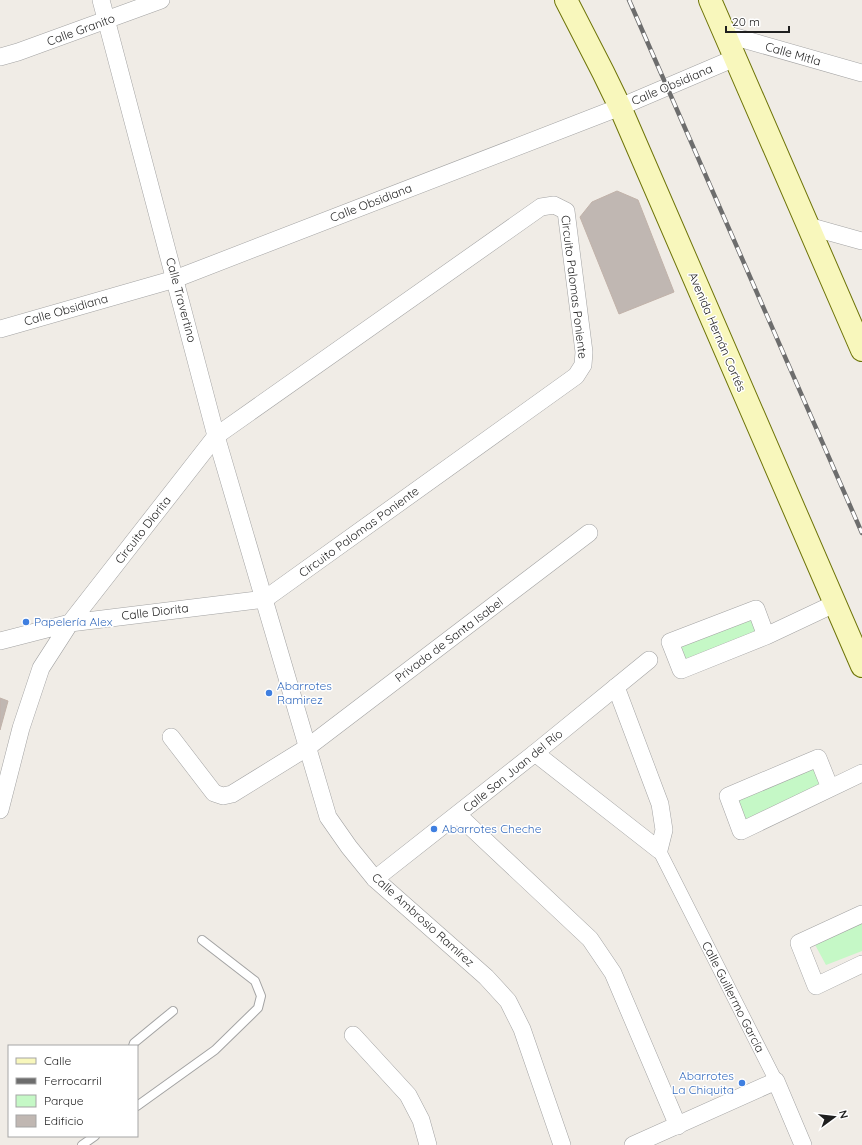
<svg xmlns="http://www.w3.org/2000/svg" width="862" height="1145" font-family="Quicksand,sans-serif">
  <rect width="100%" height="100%" fill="#f0ece6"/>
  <g fill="#c5f8c6">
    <path d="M 755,613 L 764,635 L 682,668 L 672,643 Z"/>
    <path d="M 816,760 L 827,786 L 742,828 L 731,797 Z"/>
    <path d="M 862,923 L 862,951 L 826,965 L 813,941 Z"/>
  </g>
  <g fill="#c0b7b2" stroke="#c1b2a9">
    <path d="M 617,191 L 638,200 L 674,292 L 619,314 L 580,217 L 592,202 Z"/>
    <path d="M 0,698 L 8,701 L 0,730 Z"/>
  </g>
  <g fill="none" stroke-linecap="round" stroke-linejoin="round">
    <g stroke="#a3a3a3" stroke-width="10">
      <g id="service">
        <path d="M 133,1046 L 134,1043 L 173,1011"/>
        <path d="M 137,1106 L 215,1050 L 258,1008 L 261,996 L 255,981 L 202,940"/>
        <path d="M 82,1145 L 95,1136"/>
      </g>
    </g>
    <g stroke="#a3a3a3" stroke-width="14">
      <path id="pedestrian" d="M 659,850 L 776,1081"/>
    </g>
    <g stroke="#a3a3a3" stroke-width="18">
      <g id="minor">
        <path d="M 101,0 L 216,436 L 328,817 L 349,847 L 375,879 L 486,977 L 508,1001 L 522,1029 L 562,1145"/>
        <path d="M 725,34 L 862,73"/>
        <path d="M 0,57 L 18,52 L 161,0"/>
        <path d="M 808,226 L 862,241"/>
        <path d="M 0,329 L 175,279 L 620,107 L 735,58"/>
        <path d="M 766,636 L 756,609 L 670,642 L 681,670 L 766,636 L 834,604"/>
        <path d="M 0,641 L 70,623 L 265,599 L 576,376 L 583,365 L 584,352 L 566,211 L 554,205 L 541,207 L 216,436 L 70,623 L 41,668 L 21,728 L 0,810"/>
        <path d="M 171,737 L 214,793 L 223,796 L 232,794 L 308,747 L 589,533"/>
        <path d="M 535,753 L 659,850 L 664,830 L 660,804 L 616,687"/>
        <path d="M 830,788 L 818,758 L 728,796 L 741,831 L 862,773"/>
        <path d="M 458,815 L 590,939 L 613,973 L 678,1126"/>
        <path d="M 375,879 L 535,753 L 649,660"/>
        <path d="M 862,914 L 799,943 L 816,986 L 862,964"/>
        <path d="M 353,1035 L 408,1095 L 421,1120 L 428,1145"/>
        <path d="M 633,1145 L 776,1081 L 803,1145"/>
      </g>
    </g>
    <g stroke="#6e7408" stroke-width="24">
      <g id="secondary">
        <path d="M 566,0 L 603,72 L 620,107 L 862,666"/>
        <path d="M 710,0 L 862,350"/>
      </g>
    </g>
    <use href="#service" stroke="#fff" stroke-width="8"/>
    <use href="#pedestrian" stroke="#fff" stroke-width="13"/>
    <use href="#minor" stroke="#fff" stroke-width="17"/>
    <use href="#secondary" stroke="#f8f7bc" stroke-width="22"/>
    <g stroke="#6d6d6d" stroke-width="4.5">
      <path id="rail" d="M 629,0 L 862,533"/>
    </g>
    <use href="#rail" stroke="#fff" stroke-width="3" stroke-dasharray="9" stroke-linecap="butt"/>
  </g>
  <g fill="#3f7fe0" stroke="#fff" stroke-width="1.5">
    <circle cx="26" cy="622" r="4"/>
    <circle cx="269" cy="693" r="4"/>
    <circle cx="434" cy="829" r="4"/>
    <circle cx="742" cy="1083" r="4"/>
  </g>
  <g text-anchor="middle" stroke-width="3" stroke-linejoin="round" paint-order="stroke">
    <g font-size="12" fill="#1f1f1f" stroke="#fff">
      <text transform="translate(81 30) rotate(-20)" y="4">Calle Granito</text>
      <text transform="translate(793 54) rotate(16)" y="4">Calle Mitla</text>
      <text transform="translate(672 85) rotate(-23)" y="4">Calle Obsidiana</text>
      <text transform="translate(371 203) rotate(-21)" y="4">Calle Obsidiana</text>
      <text transform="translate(574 287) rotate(83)" y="4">Circuito Palomas Poniente</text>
      <text transform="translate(181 300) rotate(75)" y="4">Calle Travertino</text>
      <text transform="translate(66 310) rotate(-16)" y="4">Calle Obsidiana</text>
      <text transform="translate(717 332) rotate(67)" y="4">Avenida Hernán Cortés</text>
      <text transform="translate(143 530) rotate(-52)" y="4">Circuito Diorita</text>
      <text transform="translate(359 532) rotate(-36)" y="4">Circuito Palomas Poniente</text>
      <text transform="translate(155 612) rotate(-7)" y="4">Calle Diorita</text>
      <text transform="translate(449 640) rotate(-37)" y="4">Privada de Santa Isabel</text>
      <text transform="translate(513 771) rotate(-39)" y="4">Calle San Juan del Río</text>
      <text transform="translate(423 920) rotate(42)" y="4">Calle Ambrosio Ramírez</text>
      <text transform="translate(733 997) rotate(63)" y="4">Calle Guillermo García</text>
    </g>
    <g font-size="12" fill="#366cbe" stroke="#fff" text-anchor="start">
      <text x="34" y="626">Papelería Alex</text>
      <text x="277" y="690">Abarrotes<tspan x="277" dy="14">Ramirez</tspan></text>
      <text x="442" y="833">Abarrotes Cheche</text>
      <text x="734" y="1080" text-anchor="end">Abarrotes<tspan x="734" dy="14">La Chiquita</tspan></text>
    </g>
  </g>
  <rect x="8" y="1045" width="130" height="92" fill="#ffffff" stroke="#a5a5a5"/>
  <rect x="16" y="1058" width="20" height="6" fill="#f8f7bc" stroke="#a5a5a5"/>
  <text x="44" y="1065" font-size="12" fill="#1f1f1f">Calle</text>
  <rect x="16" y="1078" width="20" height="6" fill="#6d6d6d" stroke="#a5a5a5"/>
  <text x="44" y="1085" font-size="12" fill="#1f1f1f">Ferrocarril</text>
  <rect x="16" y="1095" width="20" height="12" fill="#c5f8c6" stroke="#a5a5a5"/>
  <text x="44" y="1105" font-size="12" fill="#1f1f1f">Parque</text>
  <rect x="16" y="1115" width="20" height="12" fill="#c0b7b2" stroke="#a5a5a5"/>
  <text x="44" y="1125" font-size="12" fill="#1f1f1f">Edificio</text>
  <g transform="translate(834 1117) rotate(75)" stroke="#ffffff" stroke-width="3" paint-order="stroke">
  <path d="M0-3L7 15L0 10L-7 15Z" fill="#1f1f1f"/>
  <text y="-6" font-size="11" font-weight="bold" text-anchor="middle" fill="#1f1f1f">N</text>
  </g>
  <path d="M726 26v6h63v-6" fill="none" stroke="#1f1f1f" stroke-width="2"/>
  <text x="732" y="26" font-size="12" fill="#1f1f1f" stroke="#ffffff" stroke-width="3" paint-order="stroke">20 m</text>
</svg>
